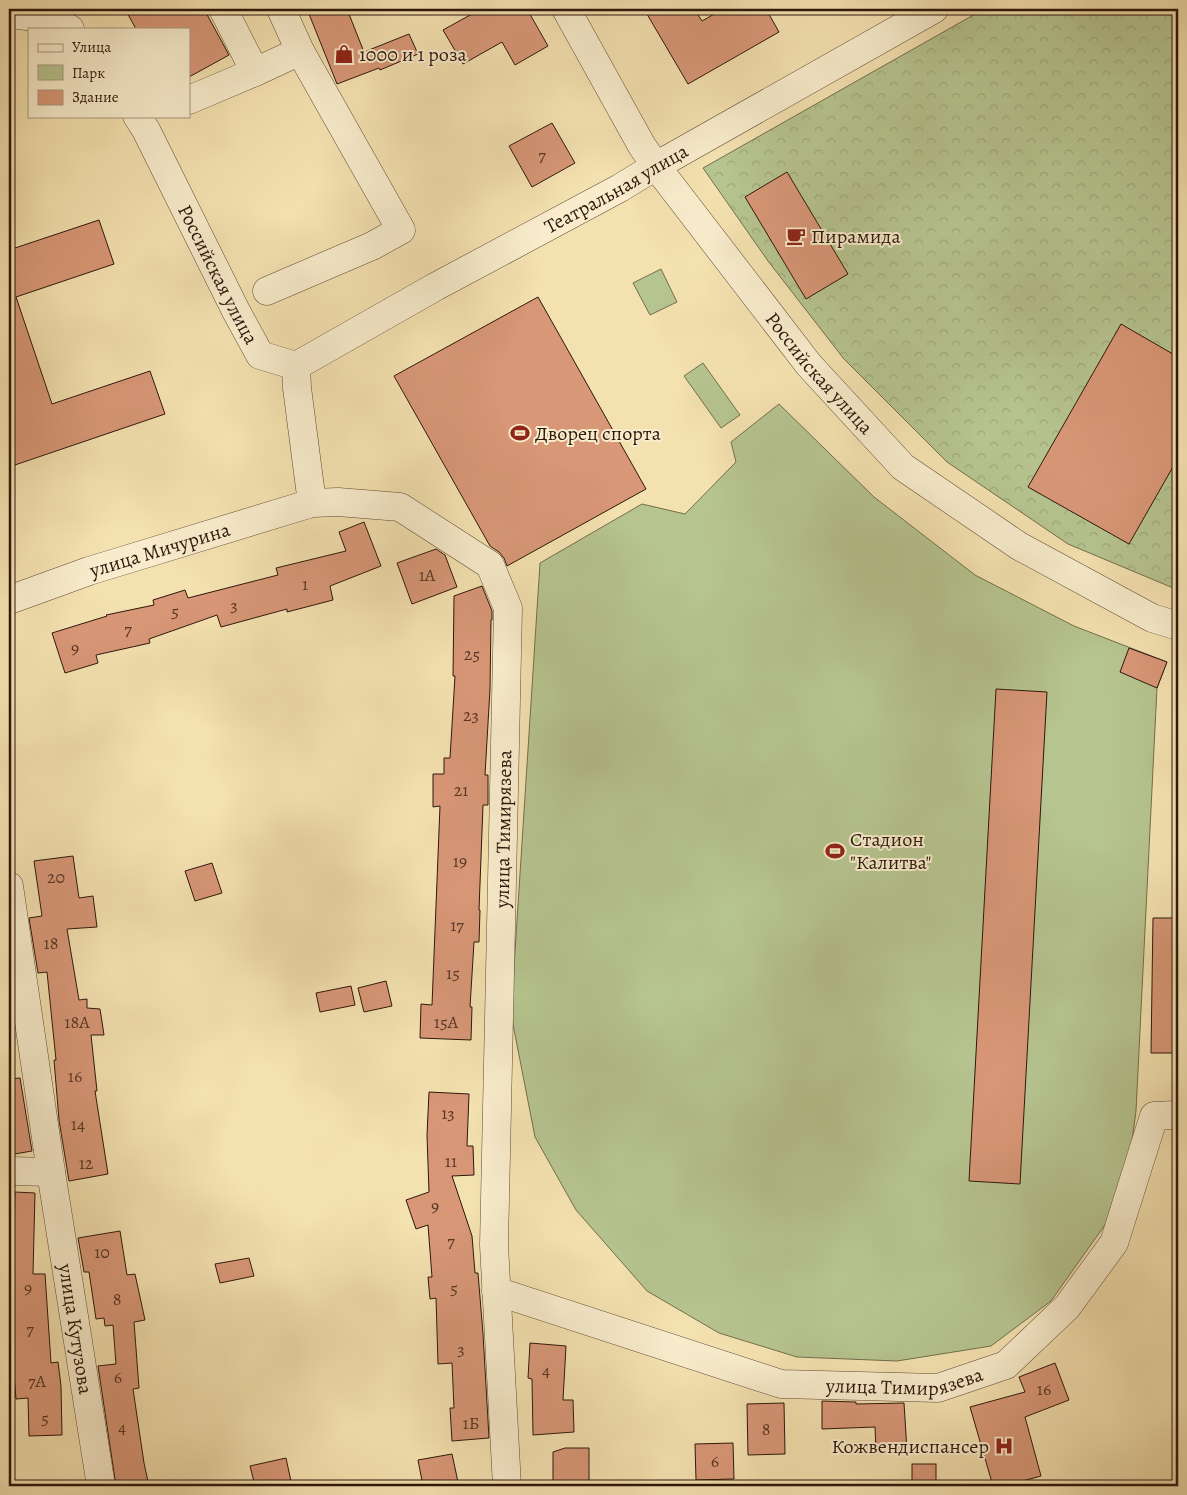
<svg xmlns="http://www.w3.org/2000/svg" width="1187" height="1495" font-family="Alegreya,serif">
  <defs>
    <pattern id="forest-crowns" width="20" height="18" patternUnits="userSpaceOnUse" patternTransform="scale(1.25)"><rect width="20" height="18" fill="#b6c48f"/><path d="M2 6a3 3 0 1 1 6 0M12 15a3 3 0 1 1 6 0" fill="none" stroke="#9da87a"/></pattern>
  </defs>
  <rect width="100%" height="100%" fill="#f4e1b0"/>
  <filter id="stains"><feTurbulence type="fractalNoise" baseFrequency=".004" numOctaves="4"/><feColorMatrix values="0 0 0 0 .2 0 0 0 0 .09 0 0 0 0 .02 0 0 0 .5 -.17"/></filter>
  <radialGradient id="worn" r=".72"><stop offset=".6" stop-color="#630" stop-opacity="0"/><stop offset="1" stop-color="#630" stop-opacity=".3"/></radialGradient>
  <g fill="#b6c48f" stroke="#726e4d">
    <path d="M 661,269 L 677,302 L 650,315 L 633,283 Z"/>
    <path d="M 703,363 L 740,415 L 721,428 L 684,376 Z"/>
    <path d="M 779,404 L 874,497 L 975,575 L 1074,626 L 1167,662 L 1157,688 L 1136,1111 L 1129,1163 L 1114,1212 L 1051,1301 L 991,1346 L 897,1361 L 797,1357 L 719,1333 L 647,1291 L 576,1210 L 535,1137 L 511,1014 L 540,563 L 642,504 L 685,514 L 736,462 L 731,442 Z"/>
  </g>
  <path fill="url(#forest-crowns)" stroke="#726e4d" d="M 984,9 L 1178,9 L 1178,590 L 1068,544 L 947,462 L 844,359 L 768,261 L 703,168 Z"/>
  <g fill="#d89777" stroke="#2d170b">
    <path d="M 125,9 L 204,9 L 229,55 L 189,77 L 189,29 L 136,29 Z"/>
    <path d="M 307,9 L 347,9 L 364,52 L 409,34 L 418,54 L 380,70 L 379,68 L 337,84 Z"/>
    <path d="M 481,9 L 527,9 L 548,46 L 515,65 L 502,42 L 463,64 L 443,30 Z"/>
    <path d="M 644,9 L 694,9 L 702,21 L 723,9 L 766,9 L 779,32 L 688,84 Z"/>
    <path d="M 552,123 L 575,163 L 532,187 L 509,146 Z"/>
    <path d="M 787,172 L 848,274 L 806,299 L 745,197 Z"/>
    <path d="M 99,220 L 114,264 L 16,297 L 52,404 L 150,371 L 165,414 L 9,467 L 9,250 Z"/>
    <path d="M 538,297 L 646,489 L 507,566 L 504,558 L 499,552 L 490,546 L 394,376 Z"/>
    <path d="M 1121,324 L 1178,357 L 1178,458 L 1129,544 L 1028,487 Z"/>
    <path d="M 364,522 L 381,566 L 330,586 L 333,600 L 287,612 L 287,609 L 221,627 L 217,615 L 149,639 L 150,643 L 96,655 L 98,663 L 65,673 L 52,633 L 107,616 L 106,615 L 154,605 L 153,600 L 185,590 L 188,598 L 278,575 L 276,568 L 346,551 L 339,532 Z"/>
    <path d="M 436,549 L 445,555 L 457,587 L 412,604 L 397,563 Z"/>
    <path d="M 482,586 L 492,611 L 492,620 L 491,620 L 490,689 L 485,775 L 488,775 L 488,805 L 483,805 L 479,910 L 480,910 L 479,942 L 474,942 L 470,1007 L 472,1007 L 471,1040 L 420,1038 L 421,1004 L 432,1005 L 440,806 L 433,807 L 433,774 L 444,774 L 444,758 L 450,758 L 455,676 L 453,676 L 454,596 Z"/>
    <path d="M 1129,648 L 1167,662 L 1157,688 L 1120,672 Z"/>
    <path d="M 996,689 L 1047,692 L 1020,1184 L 969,1181 Z"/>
    <path d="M 73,856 L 79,898 L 93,896 L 97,927 L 67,929 L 79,1000 L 87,999 L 87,1008 L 100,1009 L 104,1035 L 91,1035 L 97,1091 L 95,1091 L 108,1174 L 69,1181 L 59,1120 L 54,1060 L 56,1060 L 47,972 L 38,973 L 29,918 L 42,916 L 34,861 Z"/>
    <path d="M 212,863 L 222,893 L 195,901 L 185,871 Z"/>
    <path d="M 1153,918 L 1178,918 L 1178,1053 L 1151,1053 Z"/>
    <path d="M 386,981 L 392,1006 L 364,1012 L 358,988 Z"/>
    <path d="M 351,986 L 355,1005 L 320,1012 L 316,993 Z"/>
    <path d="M 20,1078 L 32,1151 L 9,1155 L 9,1079 Z"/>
    <path d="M 429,1092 L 469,1094 L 467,1146 L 473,1146 L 474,1175 L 452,1176 L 472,1236 L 475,1273 L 478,1273 L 483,1334 L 489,1438 L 452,1441 L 450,1408 L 454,1408 L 452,1363 L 438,1364 L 436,1298 L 430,1299 L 428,1277 L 432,1277 L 428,1225 L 416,1229 L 406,1200 L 429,1192 L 427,1135 Z"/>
    <path d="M 15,1192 L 35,1193 L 33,1274 L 45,1274 L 51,1363 L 58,1362 L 61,1386 L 62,1435 L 29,1436 L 28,1398 L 16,1399 L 9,1313 L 9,1226 L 14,1226 Z"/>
    <path d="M 120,1231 L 127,1275 L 135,1274 L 145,1320 L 134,1322 L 139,1388 L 133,1389 L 144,1463 L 149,1486 L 116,1486 L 98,1366 L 116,1364 L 113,1325 L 105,1326 L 104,1318 L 96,1319 L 89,1272 L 84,1272 L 78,1238 Z"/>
    <path d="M 249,1258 L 254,1276 L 220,1283 L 215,1264 Z"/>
    <path d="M 530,1343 L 566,1346 L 563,1400 L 573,1400 L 574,1432 L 533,1435 L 532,1379 L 528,1378 Z"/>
    <path d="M 1055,1363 L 1069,1400 L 1025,1417 L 1041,1476 L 1004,1486 L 993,1486 L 970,1407 L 1025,1392 L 1019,1377 Z"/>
    <path d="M 822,1401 L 856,1402 L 856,1404 L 904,1403 L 907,1451 L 876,1452 L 875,1427 L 822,1429 Z"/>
    <path d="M 784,1403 L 785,1454 L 748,1455 L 747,1404 Z"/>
    <path d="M 733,1443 L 734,1479 L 696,1480 L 695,1444 Z"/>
    <path d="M 565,1448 L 589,1448 L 589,1485 L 553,1484 L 553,1452 Z"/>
    <path d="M 452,1454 L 458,1482 L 437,1486 L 423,1486 L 418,1460 Z"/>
    <path d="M 286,1458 L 292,1486 L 255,1486 L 250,1466 Z"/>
    <rect x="912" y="1464" width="24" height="22"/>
  </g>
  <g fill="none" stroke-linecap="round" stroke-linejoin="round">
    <g stroke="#5f4a34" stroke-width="29">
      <g id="minor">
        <path d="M 255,72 L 300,51 L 281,9"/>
        <path d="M 189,100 L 255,72 L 223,9"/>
        <path d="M 267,291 L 372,246 L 401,230 L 300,51"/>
        <path id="s1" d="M 9,600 L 89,571 L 312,503 L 338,502 L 400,507 L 490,565 L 508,608 L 494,1245 L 507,1486"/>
        <path id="s2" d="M 9,886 L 51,1172 L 101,1486"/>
        <path d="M 9,1171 L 51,1172"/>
        <path id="s3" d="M 496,1291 L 781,1384 L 938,1388 L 1006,1365 L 1067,1307 L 1114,1243 L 1154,1116 L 1175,1115"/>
      </g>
    </g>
    <g stroke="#5f4a34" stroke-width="29">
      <g id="tertiary">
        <path d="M 11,9 L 18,15 L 52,20 L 70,29"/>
        <path id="s4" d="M 566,9 L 642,146 L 656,166 L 809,365 L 903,467 L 1019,546 L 1152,618 L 1178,626"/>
        <path id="s5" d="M 137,116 L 146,130 L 236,311 L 260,355 L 296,366 L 297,388 L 312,503"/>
        <path id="s6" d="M 296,366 L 435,287 L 620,188 L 656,166 L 934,9"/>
      </g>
    </g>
    <use href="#minor" stroke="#f8eccc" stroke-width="28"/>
    <use href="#tertiary" stroke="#f8eccc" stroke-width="28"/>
  </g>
  <defs>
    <g id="shop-bare" transform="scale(1.5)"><path d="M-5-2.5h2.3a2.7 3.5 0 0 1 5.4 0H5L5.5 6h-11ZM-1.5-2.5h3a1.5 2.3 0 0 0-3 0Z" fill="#8f2418" stroke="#f8eccc" stroke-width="2.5" paint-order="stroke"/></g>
    <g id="cafe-bare" transform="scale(1.5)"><path d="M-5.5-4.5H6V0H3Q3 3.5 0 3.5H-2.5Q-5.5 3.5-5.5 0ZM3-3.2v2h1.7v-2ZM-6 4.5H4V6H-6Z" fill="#8f2418" stroke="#f8eccc" stroke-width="2.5" paint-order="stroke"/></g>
    <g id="stadium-bare" transform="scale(1.5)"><path d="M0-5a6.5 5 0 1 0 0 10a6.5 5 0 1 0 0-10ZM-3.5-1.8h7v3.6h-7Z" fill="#8f2418" stroke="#f8eccc" stroke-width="2.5" paint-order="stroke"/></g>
    <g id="hospital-bare" transform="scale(1.5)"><path d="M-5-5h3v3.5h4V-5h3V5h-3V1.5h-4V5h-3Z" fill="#8f2418" stroke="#f8eccc" stroke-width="2.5" paint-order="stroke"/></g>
  </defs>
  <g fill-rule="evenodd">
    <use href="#shop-bare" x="344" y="54"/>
    <use href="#cafe-bare" x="796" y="236"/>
    <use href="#stadium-bare" x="520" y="433"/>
    <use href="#stadium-bare" x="835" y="851"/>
    <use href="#hospital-bare" x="1004" y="1446"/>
  </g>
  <g text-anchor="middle" stroke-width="4" stroke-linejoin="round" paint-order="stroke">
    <g font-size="18" fill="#583726">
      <text x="542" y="161">7</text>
      <text x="427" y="581">1А</text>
      <text x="305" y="590">1</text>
      <text x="234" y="611">3</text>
      <text x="175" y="617">5</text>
      <text x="128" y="635">7</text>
      <text x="75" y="654">9</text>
      <text x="472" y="660">25</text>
      <text x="471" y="721">23</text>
      <text x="461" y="796">21</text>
      <text x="460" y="867">19</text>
      <text x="56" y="883">20</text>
      <text x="457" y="931">17</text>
      <text x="51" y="949">18</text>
      <text x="453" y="979">15</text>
      <text x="77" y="1028">18А</text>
      <text x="446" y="1028">15А</text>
      <text x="75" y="1082">16</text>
      <text x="448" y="1119">13</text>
      <text x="78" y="1130">14</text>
      <text x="451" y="1167">11</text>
      <text x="86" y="1169">12</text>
      <text x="435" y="1212">9</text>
      <text x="451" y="1247">7</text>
      <text x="102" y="1258">10</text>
      <text x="28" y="1294">9</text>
      <text x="454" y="1294">5</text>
      <text x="117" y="1305">8</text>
      <text x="30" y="1335">7</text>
      <text x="461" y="1355">3</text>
      <text x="546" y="1376">4</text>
      <text x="118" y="1383">6</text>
      <text x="37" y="1387">7А</text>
      <text x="1044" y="1395">16</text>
      <text x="45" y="1424">5</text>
      <text x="471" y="1429">1Б</text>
      <text x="122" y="1433">4</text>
      <text x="766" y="1435">8</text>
      <text x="715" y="1467">6</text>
    </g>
    <g font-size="20" fill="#2d170b" stroke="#f8eccc" text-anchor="start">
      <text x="359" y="61">1000 и 1 роза</text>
      <text x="811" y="243">Пирамида</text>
      <text x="535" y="440">Дворец спорта</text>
      <text x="850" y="846">Стадион<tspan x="850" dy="23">"Калитва"</tspan></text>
      <text x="989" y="1453" text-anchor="end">Кожвендиспансер</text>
    </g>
    <g font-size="20" fill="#2d170b" stroke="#f8eccc">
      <text dy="7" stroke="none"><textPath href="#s6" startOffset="366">Театральная улица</textPath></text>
      <text dy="7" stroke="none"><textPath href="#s5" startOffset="178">Российская улица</textPath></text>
      <text dy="7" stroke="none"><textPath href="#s4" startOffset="445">Российская улица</textPath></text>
      <text dy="7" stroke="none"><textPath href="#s1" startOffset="159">улица Мичурина</textPath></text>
      <text transform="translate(503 829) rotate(-89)" y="7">улица Тимирязева</text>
      <text dy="7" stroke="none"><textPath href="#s2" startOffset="448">улица Кутузова</textPath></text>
      <text dy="7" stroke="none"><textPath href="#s3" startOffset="424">улица Тимирязева</textPath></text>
    </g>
  </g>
  <rect width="1187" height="1495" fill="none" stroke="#f4e1b0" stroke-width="30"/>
  <rect x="10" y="10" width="1167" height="1475" fill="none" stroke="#2d170b" stroke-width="2.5"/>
  <rect x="15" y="15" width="1157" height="1465" fill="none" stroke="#2d170b"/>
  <rect x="28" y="28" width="162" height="90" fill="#f8eccc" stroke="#a7977f"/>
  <rect x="38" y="44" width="25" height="8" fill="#f8eccc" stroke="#a7977f"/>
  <text x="72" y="52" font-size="15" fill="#2d170b">Улица</text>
  <rect x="38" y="65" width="25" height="15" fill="#b6c48f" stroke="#a7977f"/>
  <text x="72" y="78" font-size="15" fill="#2d170b">Парк</text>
  <rect x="38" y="90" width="25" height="15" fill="#d89777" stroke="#a7977f"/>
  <text x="72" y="102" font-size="15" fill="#2d170b">Здание</text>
  <rect width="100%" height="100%" filter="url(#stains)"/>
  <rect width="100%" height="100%" fill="url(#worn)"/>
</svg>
